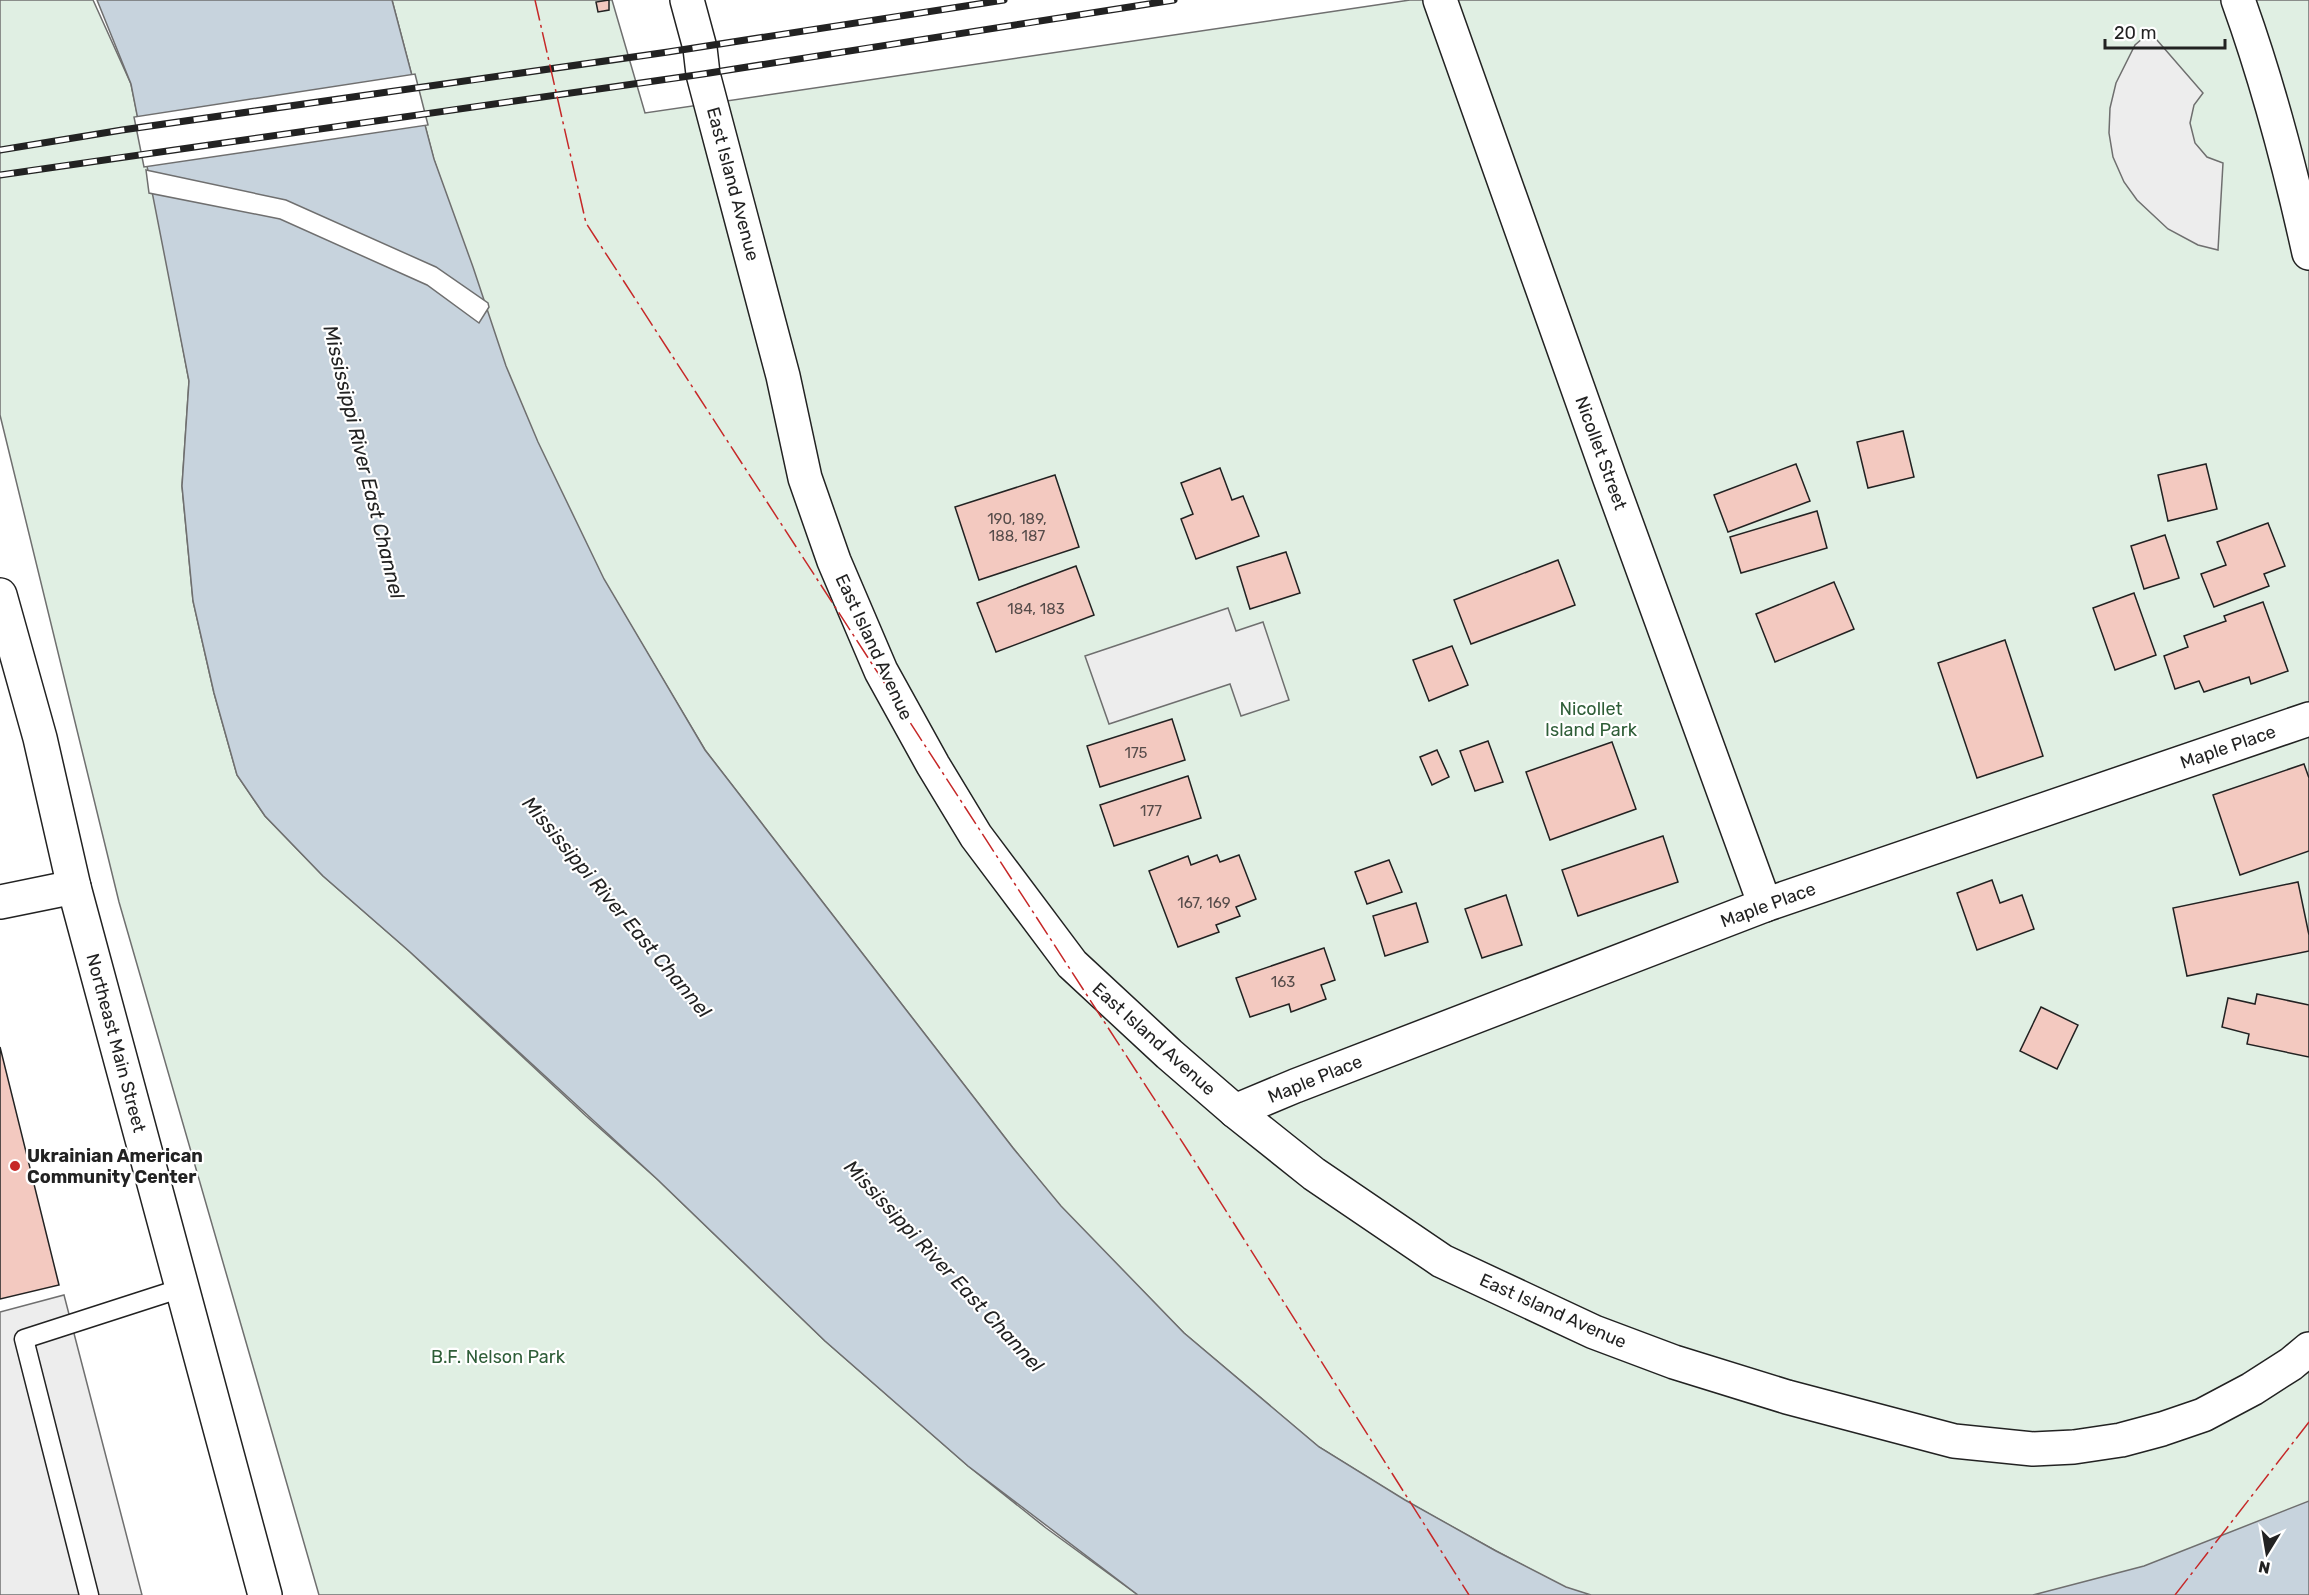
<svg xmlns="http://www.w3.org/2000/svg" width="2309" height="1595" font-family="Rubik,sans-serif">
  <rect width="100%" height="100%" fill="#fff"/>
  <g fill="#e0efe3" stroke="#6f6f6f" stroke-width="1.5">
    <path d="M 0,0 L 93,0 L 131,84 L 156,205 L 189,381 L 182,486 L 193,601 L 214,693 L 237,775 L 265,816 L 323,876 L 409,951 L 586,1116 L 657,1179 L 825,1341 L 968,1466 L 1046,1528 L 1138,1595 L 319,1595 L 119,902 L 0,415 Z"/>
    <path d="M 392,0 L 612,0 L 645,113 L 1410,0 L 2309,0 L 2309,1502 L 2144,1567 L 2036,1595 L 1589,1595 L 1566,1588 L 1496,1551 L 1404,1500 L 1319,1447 L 1184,1333 L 1061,1207 L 1013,1148 L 705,750 L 603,579 L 537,443 L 505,366 L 434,160 Z"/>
  </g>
  <g fill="#ededed" stroke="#6f6f6f" stroke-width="1.5">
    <path d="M 2150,32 L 2203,93 L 2194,105 L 2190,123 L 2195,143 L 2207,157 L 2223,163 L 2218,250 L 2198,245 L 2168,229 L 2137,200 L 2124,182 L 2113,157 L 2109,133 L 2110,108 L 2116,83 L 2135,45 Z"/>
    <path d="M 1228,608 L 1236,631 L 1263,622 L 1289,700 L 1241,716 L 1230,684 L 1109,724 L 1085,656 Z"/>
    <path d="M 64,1295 L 142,1595 L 0,1595 L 0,1312 Z"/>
  </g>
  <g fill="#c7d3dd" stroke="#6f6f6f" stroke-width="1.5">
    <path d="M 97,0 L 392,0 L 434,159 L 473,267 L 506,366 L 538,442 L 604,579 L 705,750 L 1013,1148 L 1061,1206 L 1184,1333 L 1319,1447 L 1405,1500 L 1496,1551 L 1566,1587 L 1591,1595 L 1138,1595 L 968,1466 L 825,1341 L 657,1179 L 409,951 L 323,876 L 265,816 L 237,775 L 214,693 L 193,601 L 182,486 L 189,381 L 131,84 Z"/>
    <path d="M 2309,1501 L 2309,1595 L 2033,1595 L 2144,1566 Z"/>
  </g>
  <g fill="#fff" stroke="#6f6f6f" stroke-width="1.5">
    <path d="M 415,74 L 428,125 L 144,167 L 134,117 Z"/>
    <path d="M 146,170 L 286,200 L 436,267 L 488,303 L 489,307 L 479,323 L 427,285 L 280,219 L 149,193 Z"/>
  </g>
  <g fill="#f3c9c0" stroke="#222" stroke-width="1.5">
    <path d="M 609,0 L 609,10 L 598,12 L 596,2 Z"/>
    <path d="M 1903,431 L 1914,477 L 1868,488 L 1857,442 Z"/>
    <path d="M 1796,464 L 1810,501 L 1728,532 L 1714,495 Z"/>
    <path d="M 2206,464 L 2217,509 L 2168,521 L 2158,475 Z"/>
    <path d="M 1220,468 L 1232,500 L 1243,496 L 1259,536 L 1196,559 L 1181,519 L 1193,514 L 1181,483 Z"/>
    <path d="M 1055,475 L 1079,547 L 979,580 L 955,507 Z"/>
    <path d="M 1817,511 L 1827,548 L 1741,573 L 1730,537 Z"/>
    <path d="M 2268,523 L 2285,566 L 2264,574 L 2269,586 L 2214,607 L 2201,574 L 2226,565 L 2217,542 Z"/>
    <path d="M 2165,535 L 2179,578 L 2144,589 L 2131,546 Z"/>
    <path d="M 1286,552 L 1300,593 L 1250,609 L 1237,567 Z"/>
    <path d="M 1558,560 L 1575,605 L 1471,644 L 1454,600 Z"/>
    <path d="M 1076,566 L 1094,615 L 996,652 L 977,603 Z"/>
    <path d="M 1834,582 L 1854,629 L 1775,662 L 1756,614 Z"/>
    <path d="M 2134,593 L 2156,655 L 2115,670 L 2093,608 Z"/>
    <path d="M 2263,602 L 2288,671 L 2251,684 L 2249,677 L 2204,692 L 2199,681 L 2175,689 L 2164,656 L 2188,647 L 2184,636 L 2226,621 L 2224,616 Z"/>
    <path d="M 2005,640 L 2043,756 L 1977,778 L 1938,663 Z"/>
    <path d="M 1452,646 L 1468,685 L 1429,701 L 1413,660 Z"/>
    <path d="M 1172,719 L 1185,760 L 1100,787 L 1087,746 Z"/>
    <path d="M 1488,741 L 1503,782 L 1475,791 L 1460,751 Z"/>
    <path d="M 1612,742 L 1636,809 L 1550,840 L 1526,772 Z"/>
    <path d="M 1437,750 L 1449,777 L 1432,785 L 1420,757 Z"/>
    <path d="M 2304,764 L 2309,778 L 2309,851 L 2240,875 L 2213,795 Z"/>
    <path d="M 1188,776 L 1201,818 L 1114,846 L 1100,805 Z"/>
    <path d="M 1663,836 L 1678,882 L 1578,916 L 1562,870 Z"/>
    <path d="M 1217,855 L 1220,862 L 1239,855 L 1256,899 L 1236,907 L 1240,916 L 1216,925 L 1219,932 L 1178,947 L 1149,871 L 1188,856 L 1191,865 Z"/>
    <path d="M 1389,860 L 1402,892 L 1367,904 L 1355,872 Z"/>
    <path d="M 1992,880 L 2000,903 L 2022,895 L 2034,929 L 1977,950 L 1957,893 Z"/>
    <path d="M 2298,882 L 2309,935 L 2309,951 L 2187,976 L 2173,908 Z"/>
    <path d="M 1506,895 L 1522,945 L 1482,958 L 1465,909 Z"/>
    <path d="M 1416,903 L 1428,942 L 1385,956 L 1373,916 Z"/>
    <path d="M 1324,948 L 1335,980 L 1321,985 L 1326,999 L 1291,1012 L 1289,1004 L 1250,1017 L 1236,978 Z"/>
    <path d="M 2257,994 L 2309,1005 L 2309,1057 L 2247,1044 L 2249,1034 L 2222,1027 L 2228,998 L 2255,1004 Z"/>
    <path d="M 2041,1007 L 2078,1025 L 2057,1069 L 2020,1051 Z"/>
    <path d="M 0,1047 L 59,1285 L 0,1299 Z"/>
  </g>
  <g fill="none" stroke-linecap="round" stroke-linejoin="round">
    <g stroke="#222" stroke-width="21">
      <path id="lane" d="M 89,1595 L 24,1339 L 182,1288"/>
    </g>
    <g stroke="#222" stroke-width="36">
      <g id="street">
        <path d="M 687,0 L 700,48 L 703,74 L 783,376 L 805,478 L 834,561 L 881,671 L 933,765 L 976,836 L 1072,964 L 1169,1054 L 1235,1111 L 1314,1174 L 1442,1261 L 1594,1332 L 1674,1362 L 1787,1397 L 1954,1441 L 2033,1449 L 2074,1447 L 2121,1440 L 2162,1429 L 2203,1415 L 2252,1389 L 2291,1364 L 2309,1349"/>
        <path d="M 1440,0 L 1610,479 L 1765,905"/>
        <path d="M 2238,0 C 2268,83 2290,167 2309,253"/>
        <path d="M 0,902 L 74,887"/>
        <path d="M 1235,1111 L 1295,1086 L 1765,905 L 2309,719"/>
      </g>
    </g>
    <g stroke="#222" stroke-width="36">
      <path id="secondary" d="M 0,595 L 40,738 L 74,887 L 265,1595"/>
    </g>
    <use href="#lane" stroke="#fff" stroke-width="18"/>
    <use href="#street" stroke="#fff" stroke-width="33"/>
    <use href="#secondary" stroke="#fff" stroke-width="33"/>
    <g stroke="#222" stroke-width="7">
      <g id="rail">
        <path d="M 0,150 L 122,130 L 668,52 L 1004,0"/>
        <path d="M 0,175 L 703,74 L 1174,0"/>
      </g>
    </g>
    <use href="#rail" stroke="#fff" stroke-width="4.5" stroke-dasharray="14" stroke-linecap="butt"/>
    <g stroke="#c62828" stroke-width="1.5" stroke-dasharray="21 4.5 3 4.5" stroke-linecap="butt">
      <path d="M 535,0 L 586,223 L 1190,1154 L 1469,1595"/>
      <path d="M 2175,1595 L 2309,1422"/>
    </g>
  </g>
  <circle fill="#c62828" stroke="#fff" stroke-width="2" cx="15" cy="1166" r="6"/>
  <g text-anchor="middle" stroke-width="4.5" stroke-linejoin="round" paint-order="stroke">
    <g font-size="15" fill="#564c4a">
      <text x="1017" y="524">190, 189,<tspan x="1017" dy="17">188, 187</tspan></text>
      <text x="1036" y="614">184, 183</text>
      <text x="1136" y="758">175</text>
      <text x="1151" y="816">177</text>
      <text x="1204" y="908">167, 169</text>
      <text x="1283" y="987">163</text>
    </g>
    <g font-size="18" fill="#222" stroke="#fff">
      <text transform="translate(733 184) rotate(75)" y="6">East Island Avenue</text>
      <text transform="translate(1601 453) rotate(70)" y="6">Nicollet Street</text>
      <text transform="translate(874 647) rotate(65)" y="6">East Island Avenue</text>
      <text transform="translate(2228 747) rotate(-19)" y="6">Maple Place</text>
      <text transform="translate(1768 905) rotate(-20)" y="6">Maple Place</text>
      <text transform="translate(1154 1039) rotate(42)" y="6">East Island Avenue</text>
      <text transform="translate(116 1043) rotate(75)" y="6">Northeast Main Street</text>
      <text transform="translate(1315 1079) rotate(-22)" y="6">Maple Place</text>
      <text transform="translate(1553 1311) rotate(24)" y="6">East Island Avenue</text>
    </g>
    <g font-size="18" fill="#2f5e38" stroke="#fff">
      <text x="1591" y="715">Nicollet<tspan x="1591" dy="21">Island Park</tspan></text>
      <text x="498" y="1363">B.F. Nelson Park</text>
    </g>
    <g font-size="18" font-weight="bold" fill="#222" stroke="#fff" text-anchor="start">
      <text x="27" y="1162">Ukrainian American<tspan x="27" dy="21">Community Center</tspan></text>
    </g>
    <g font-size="20" font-style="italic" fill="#222" stroke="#fff">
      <text transform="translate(364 462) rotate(76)" y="7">Mississippi River East Channel</text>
      <text transform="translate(617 907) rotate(50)" y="7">Mississippi River East Channel</text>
      <text transform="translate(944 1266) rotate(47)" y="7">Mississippi River East Channel</text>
    </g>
  </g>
  <g transform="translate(2267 1553) rotate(191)" stroke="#ffffff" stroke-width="4.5" paint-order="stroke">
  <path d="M0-4.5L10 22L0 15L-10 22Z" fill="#222222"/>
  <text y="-9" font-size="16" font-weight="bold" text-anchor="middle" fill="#222222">N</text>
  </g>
  <path d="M2105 39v9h120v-9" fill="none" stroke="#222222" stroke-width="3"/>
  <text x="2114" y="39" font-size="18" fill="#222222" stroke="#ffffff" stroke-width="4.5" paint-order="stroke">20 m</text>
</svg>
